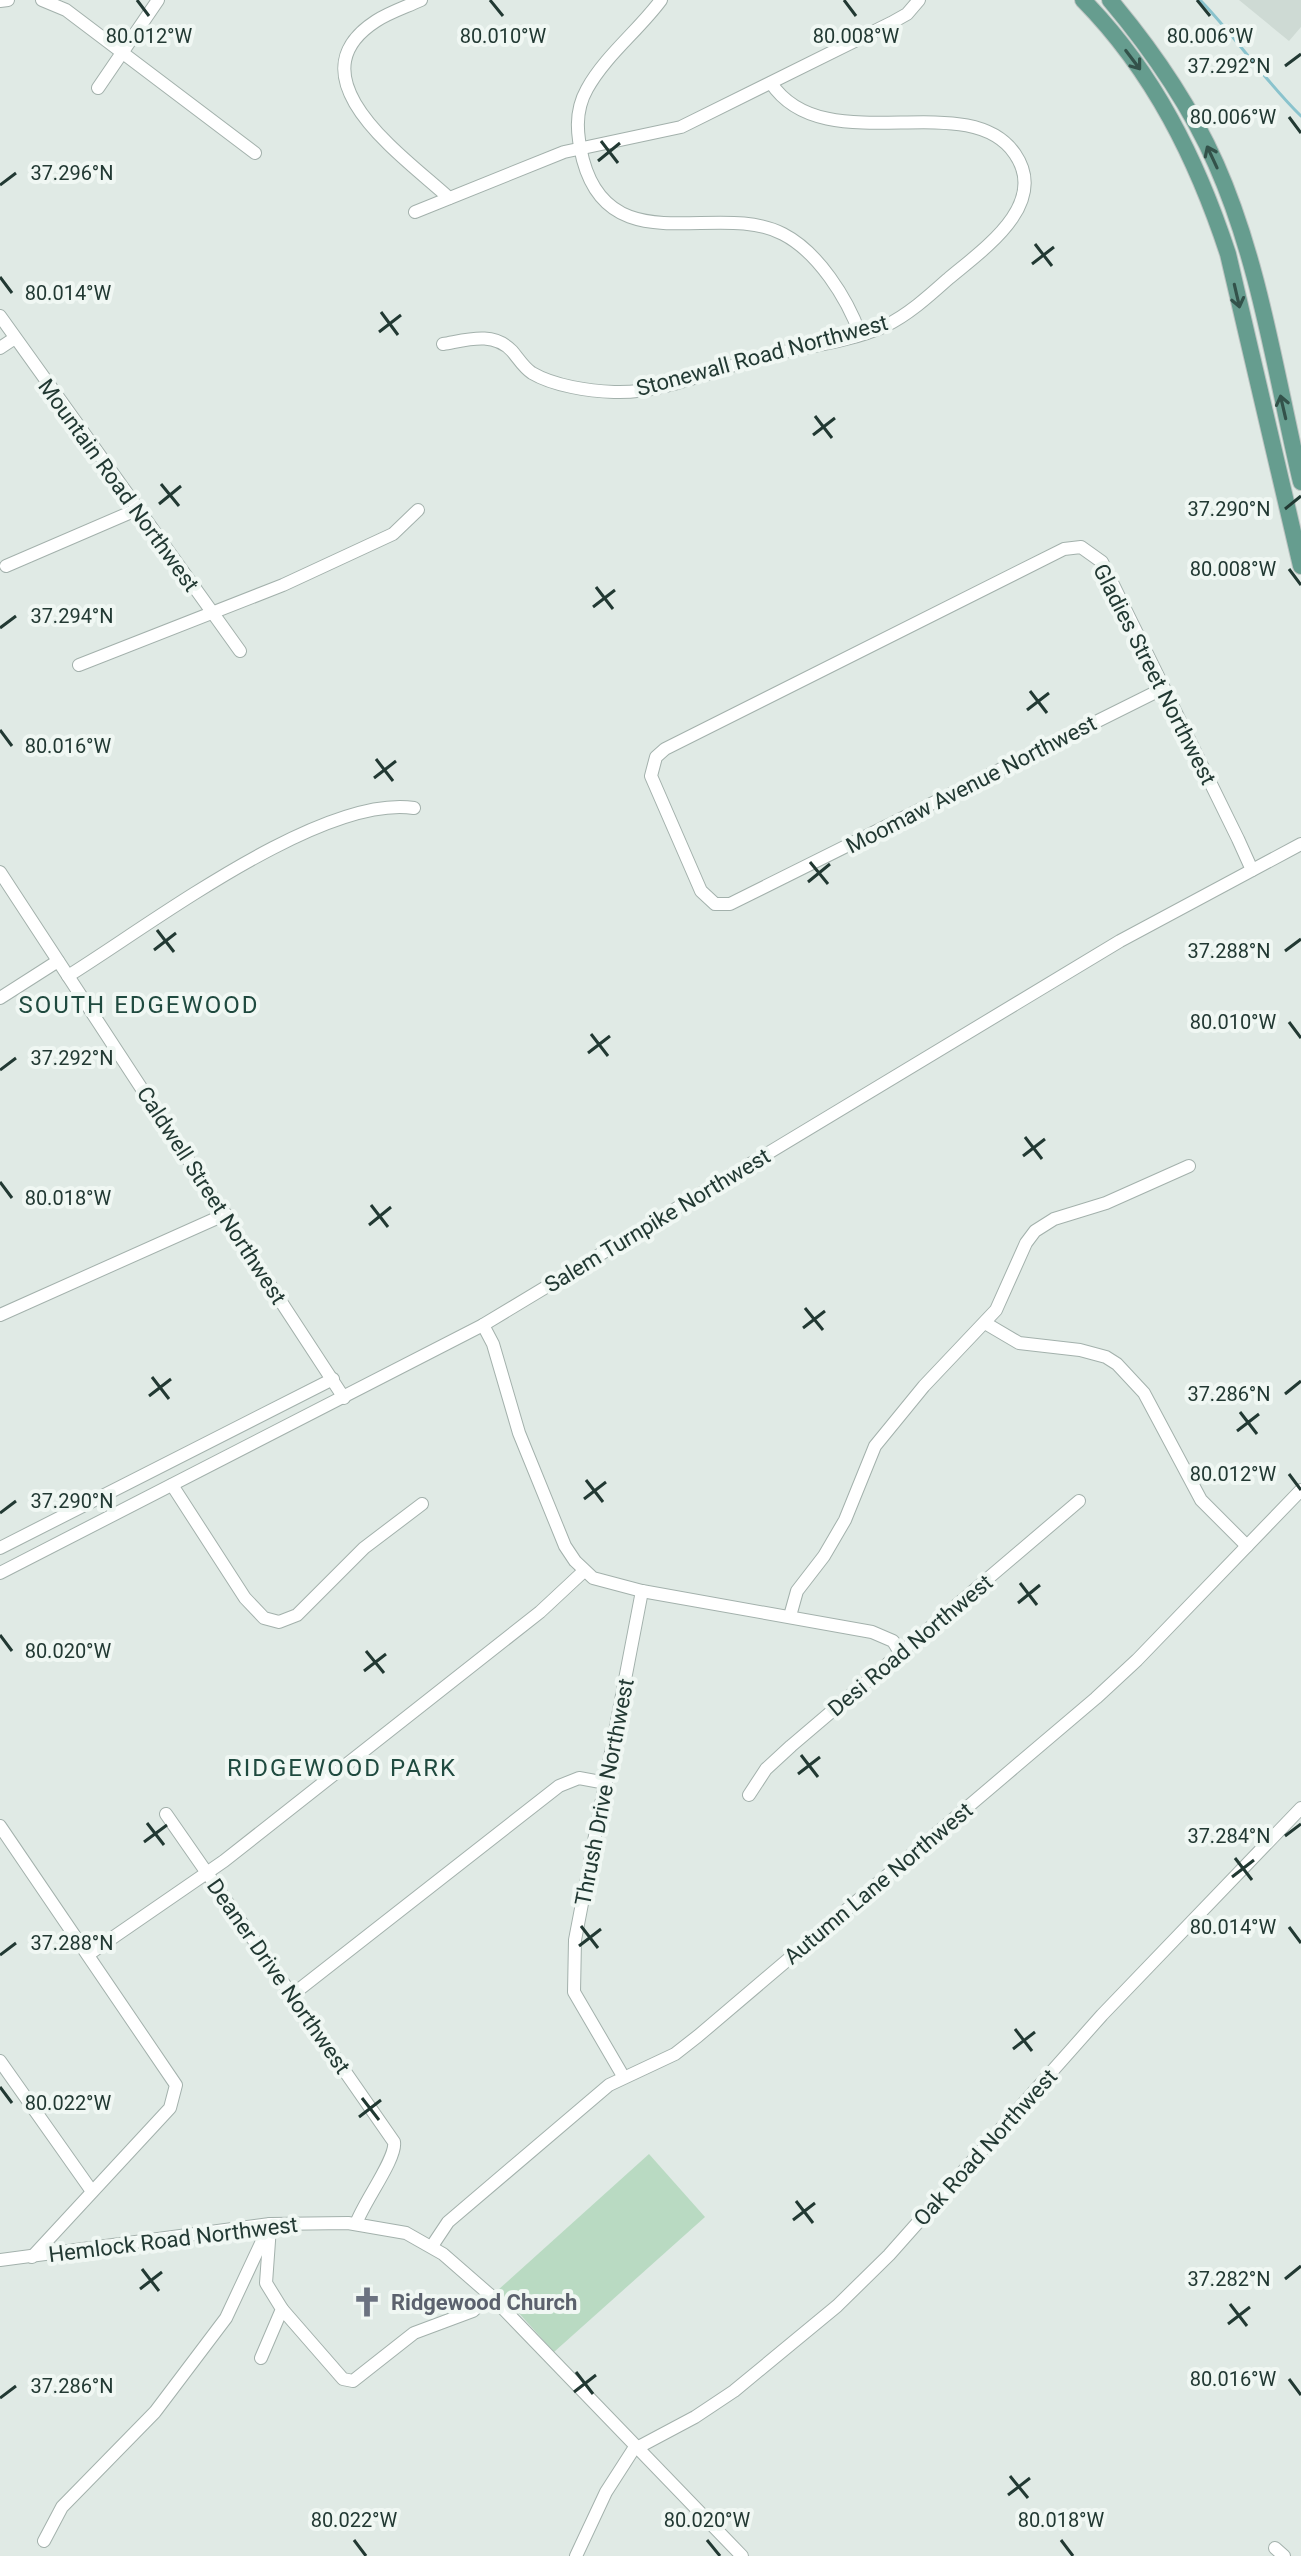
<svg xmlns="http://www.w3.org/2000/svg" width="1301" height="2556" font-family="Roboto,sans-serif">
  <rect width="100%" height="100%" fill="#e0eae5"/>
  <path fill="#cedad4" d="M 1239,0 L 1301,0 L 1301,27 L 1289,41 Z"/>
  <path fill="#b9dac2" d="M 649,2154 L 705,2217 L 554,2352 L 498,2290 Z"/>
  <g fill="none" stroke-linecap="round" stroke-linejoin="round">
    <path stroke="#8ac3cd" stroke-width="3" d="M 1200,0 C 1236,37 1264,80 1301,116"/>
    <g stroke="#a3b1ac" stroke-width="14">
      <g id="minor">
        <path d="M 42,0 L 66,10 L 255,153"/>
        <path d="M 421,0 C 406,7 390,12 376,21 C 288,78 407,159 449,198"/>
        <path d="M 661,0 C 639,30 605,56 587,89 C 574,112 577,136 583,160 C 611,264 719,200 783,234 C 818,252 847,298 860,334"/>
        <path d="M 0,1 L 8,0"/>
        <path d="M 98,88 L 158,0"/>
        <path d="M 415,212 L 564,152 L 681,127 L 891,23 L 907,14 L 919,0"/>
        <path d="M 0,316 L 240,651"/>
        <path d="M 443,344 C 467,340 493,331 512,351 C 518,358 524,368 532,373 C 554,386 589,391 614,392 C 663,394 715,369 762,357 C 801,347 847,343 885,326 C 908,315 929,296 948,279 C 981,251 1050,205 1015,154 C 968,85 824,163 771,83"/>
        <path d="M 0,348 L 15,338"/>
        <path d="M 6,566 L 136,510"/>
        <path d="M 79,665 L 283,585 L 393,534 L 418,510"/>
        <path d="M 1164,688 L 730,904 L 715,904 L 701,891 L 651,776 L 656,757 L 665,749 L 1064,549 L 1081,547 L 1102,562 L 1238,839 L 1252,870"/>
        <path d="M 0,872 L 344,1398"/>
        <path d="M 68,976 C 149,926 321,794 414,808"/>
        <path d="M 0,998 L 58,961"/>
        <path d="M 0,1315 L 226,1214"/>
        <path d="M 985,1323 L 1019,1343 L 1080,1350 L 1106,1357 L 1117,1364 L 1144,1393 L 1201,1500 L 1247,1546"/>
        <path d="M 483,1325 L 493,1344 L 519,1433 L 565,1546 L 575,1561 L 593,1578 L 642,1591 L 872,1632 L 893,1641 L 901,1654"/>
        <path d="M 172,1485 L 245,1598 L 264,1618 L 279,1622 L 297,1615 L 364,1548 L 422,1504"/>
        <path d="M 0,1548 L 333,1379"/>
        <path d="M 0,1573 L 483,1325 L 1120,941 L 1301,844"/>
        <path d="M 790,1616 L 797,1591 L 824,1556 L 845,1520 L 875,1446 L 924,1386 L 996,1310 L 1026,1243 L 1035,1231 L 1054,1219 L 1106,1203 L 1189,1166"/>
        <path d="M 749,1795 L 766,1769 L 791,1746 L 1079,1501"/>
        <path d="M 166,1814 L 394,2142 C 397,2158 363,2203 356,2224"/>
        <path d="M 0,1826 L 176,2085 L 170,2108 L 32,2257"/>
        <path d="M 89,1954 L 224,1861 L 540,1612 L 584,1571"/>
        <path d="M 292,1995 L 559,1786 L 579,1778 L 606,1783"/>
        <path d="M 0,2061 L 91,2190"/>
        <path d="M 623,2076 L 574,1992 L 575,1940 L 642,1591"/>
        <path d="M 432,2246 L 448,2222 L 609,2085 L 675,2054 L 698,2036 L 1096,1698 L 1137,1660 L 1301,1490"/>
        <path d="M 0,2260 L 270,2224 L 348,2223 L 406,2233 L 443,2254 L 490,2295 L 742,2556"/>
        <path d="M 282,2309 L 343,2379 L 353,2381 L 414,2333 L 473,2311 L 490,2295"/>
        <path d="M 261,2358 L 282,2309 L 266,2283 L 270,2227"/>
        <path d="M 44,2541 L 62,2507 L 155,2412 L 226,2318 L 270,2224"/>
        <path d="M 1275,2548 L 1284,2556"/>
        <path d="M 576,2556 L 606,2492 L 633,2450 L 695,2417 L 734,2391 L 837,2306 L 889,2255 L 1102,2015 L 1301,1808"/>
      </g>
    </g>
    <g stroke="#bdc4c2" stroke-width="18">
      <g id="major">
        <path d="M 1083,0 C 1154,72 1197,160 1228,254 L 1301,566"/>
        <path d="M 1110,0 C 1152,50 1189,103 1216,164 C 1260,263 1276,377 1301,482"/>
      </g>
    </g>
    <use href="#minor" stroke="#fff" stroke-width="12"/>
    <use href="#major" stroke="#669d8f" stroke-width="16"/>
  </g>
  <defs><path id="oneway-shaft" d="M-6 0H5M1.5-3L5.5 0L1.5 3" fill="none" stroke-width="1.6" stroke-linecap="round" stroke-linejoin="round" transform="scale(2)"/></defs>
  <g stroke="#33524a">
    <use href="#oneway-shaft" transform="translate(1133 60) rotate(53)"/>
    <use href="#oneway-shaft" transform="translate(1212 157) rotate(-115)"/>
    <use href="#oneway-shaft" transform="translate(1237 296) rotate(77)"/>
    <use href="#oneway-shaft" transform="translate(1283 407) rotate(-103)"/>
  </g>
  <path fill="none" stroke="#223933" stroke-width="3" d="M 137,0 L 149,16M 490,0 L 503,16M 844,0 L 856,16M 1197,0 L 1210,16M 1285,66 L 1301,54M 1289,117 L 1301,133M 601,141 L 618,163M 598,161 L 620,143M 0,185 L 16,173M 1035,244 L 1052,266M 1032,264 L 1054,247M 0,277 L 12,293M 381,312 L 398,335M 379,332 L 401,315M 815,416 L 832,438M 813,435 L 835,418M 161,484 L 179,506M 159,504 L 181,486M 1285,509 L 1301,496M 1289,569 L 1301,585M 596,587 L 613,609M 593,607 L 615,590M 0,628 L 16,616M 1030,691 L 1047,713M 1027,710 L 1049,693M 0,730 L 12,746M 376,759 L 393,781M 374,778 L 396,761M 810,862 L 828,884M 808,882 L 830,864M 157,930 L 174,952M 154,950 L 176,933M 1285,951 L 1301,939M 1289,1022 L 1301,1038M 591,1034 L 608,1056M 588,1053 L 610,1036M 0,1070 L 16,1058M 1025,1137 L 1042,1159M 1023,1156 L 1045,1139M 0,1182 L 12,1198M 371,1205 L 388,1227M 369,1225 L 391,1207M 805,1308 L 823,1330M 803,1328 L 825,1311M 152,1377 L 169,1399M 1285,1394 L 1301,1381M 149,1396 L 171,1379M 1240,1412 L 1257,1434M 1237,1431 L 1259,1414M 1289,1474 L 1301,1490M 586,1480 L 603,1502M 584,1499 L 606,1482M 0,1513 L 16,1501M 1020,1583 L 1037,1605M 1018,1603 L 1040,1585M 0,1635 L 12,1651M 366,1651 L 384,1673M 364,1671 L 386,1654M 801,1755 L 818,1777M 798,1774 L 820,1757M 147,1823 L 164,1845M 1285,1836 L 1301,1824M 144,1842 L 167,1825M 1235,1858 L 1252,1880M 1232,1877 L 1254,1860M 581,1926 L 598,1948M 1289,1927 L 1301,1943M 579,1946 L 601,1929M 0,1955 L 16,1943M 1015,2029 L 1032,2051M 1013,2049 L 1035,2032M 0,2087 L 12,2103M 362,2098 L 379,2120M 359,2117 L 381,2100M 796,2201 L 813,2223M 793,2220 L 815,2203M 142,2269 L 159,2291M 1285,2279 L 1301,2266M 140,2289 L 162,2272M 1230,2304 L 1247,2326M 1228,2324 L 1250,2307M 576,2372 L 593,2394M 1289,2379 L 1301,2395M 574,2392 L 596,2375M 0,2398 L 16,2386M 1010,2476 L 1028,2498M 1008,2495 L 1030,2478M 354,2540 L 366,2556M 707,2540 L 720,2556M 1061,2540 L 1073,2556"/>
  <defs>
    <g id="church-bare" transform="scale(2.4)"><path d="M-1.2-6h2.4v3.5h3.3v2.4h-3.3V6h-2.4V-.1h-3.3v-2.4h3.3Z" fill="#6b7280" stroke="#f0f7f3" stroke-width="2.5" paint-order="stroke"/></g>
  </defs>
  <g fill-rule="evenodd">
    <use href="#church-bare" x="367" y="2302"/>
  </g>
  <g text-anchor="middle" stroke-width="8" stroke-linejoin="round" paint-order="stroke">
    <g font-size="22" fill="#223933" stroke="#f0f7f3">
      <text transform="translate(762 355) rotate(-15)" y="8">Stonewall Road Northwest</text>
      <text transform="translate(119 485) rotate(54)" y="8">Mountain Road Northwest</text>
      <text transform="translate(1155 674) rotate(63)" y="8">Gladies Street Northwest</text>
      <text transform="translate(971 784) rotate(-27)" y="8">Moomaw Avenue Northwest</text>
      <text transform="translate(212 1195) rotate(57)" y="8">Caldwell Street Northwest</text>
      <text transform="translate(657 1220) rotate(-31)" y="8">Salem Turnpike Northwest</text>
      <text transform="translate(910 1645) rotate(-40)" y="8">Desi Road Northwest</text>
      <text transform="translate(604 1792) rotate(-79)" y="8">Thrush Drive Northwest</text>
      <text transform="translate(878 1883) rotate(-40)" y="8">Autumn Lane Northwest</text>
      <text transform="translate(279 1976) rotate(55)" y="8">Deaner Drive Northwest</text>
      <text transform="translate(985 2147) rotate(-48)" y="8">Oak Road Northwest</text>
      <text transform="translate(173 2239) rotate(-7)" y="8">Hemlock Road Northwest</text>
    </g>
    <g font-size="22" font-weight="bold" fill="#5b616d" stroke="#f0f7f3" text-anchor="start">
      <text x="391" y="2310">Ridgewood Church</text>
    </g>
    <g font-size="24" letter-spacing="2" fill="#1f4a3f" stroke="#f0f7f3">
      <text x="139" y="1013">SOUTH EDGEWOOD</text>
      <text x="342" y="1776">RIDGEWOOD PARK</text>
    </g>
  </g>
  <g font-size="20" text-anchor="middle" fill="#223933" stroke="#f0f7f3" stroke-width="8" stroke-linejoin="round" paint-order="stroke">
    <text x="856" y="43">80.008°W</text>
    <text x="1210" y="43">80.006°W</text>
    <text x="149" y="43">80.012°W</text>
    <text x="503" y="43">80.010°W</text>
    <text x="1229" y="73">37.292°N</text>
    <text x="1233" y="124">80.006°W</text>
    <text x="72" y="180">37.296°N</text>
    <text x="68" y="300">80.014°W</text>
    <text x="1229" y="516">37.290°N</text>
    <text x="1233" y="576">80.008°W</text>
    <text x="72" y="623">37.294°N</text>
    <text x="68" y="753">80.016°W</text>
    <text x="1229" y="958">37.288°N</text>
    <text x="1233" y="1029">80.010°W</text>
    <text x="72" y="1065">37.292°N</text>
    <text x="68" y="1205">80.018°W</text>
    <text x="1229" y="1401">37.286°N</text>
    <text x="1233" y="1481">80.012°W</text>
    <text x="72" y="1508">37.290°N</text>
    <text x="68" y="1658">80.020°W</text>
    <text x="1229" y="1843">37.284°N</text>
    <text x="1233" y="1934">80.014°W</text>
    <text x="72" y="1950">37.288°N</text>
    <text x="68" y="2110">80.022°W</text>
    <text x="1229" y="2286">37.282°N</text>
    <text x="1233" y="2386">80.016°W</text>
    <text x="72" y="2393">37.286°N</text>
    <text x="354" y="2527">80.022°W</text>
    <text x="707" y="2527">80.020°W</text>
    <text x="1061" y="2527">80.018°W</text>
  </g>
</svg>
